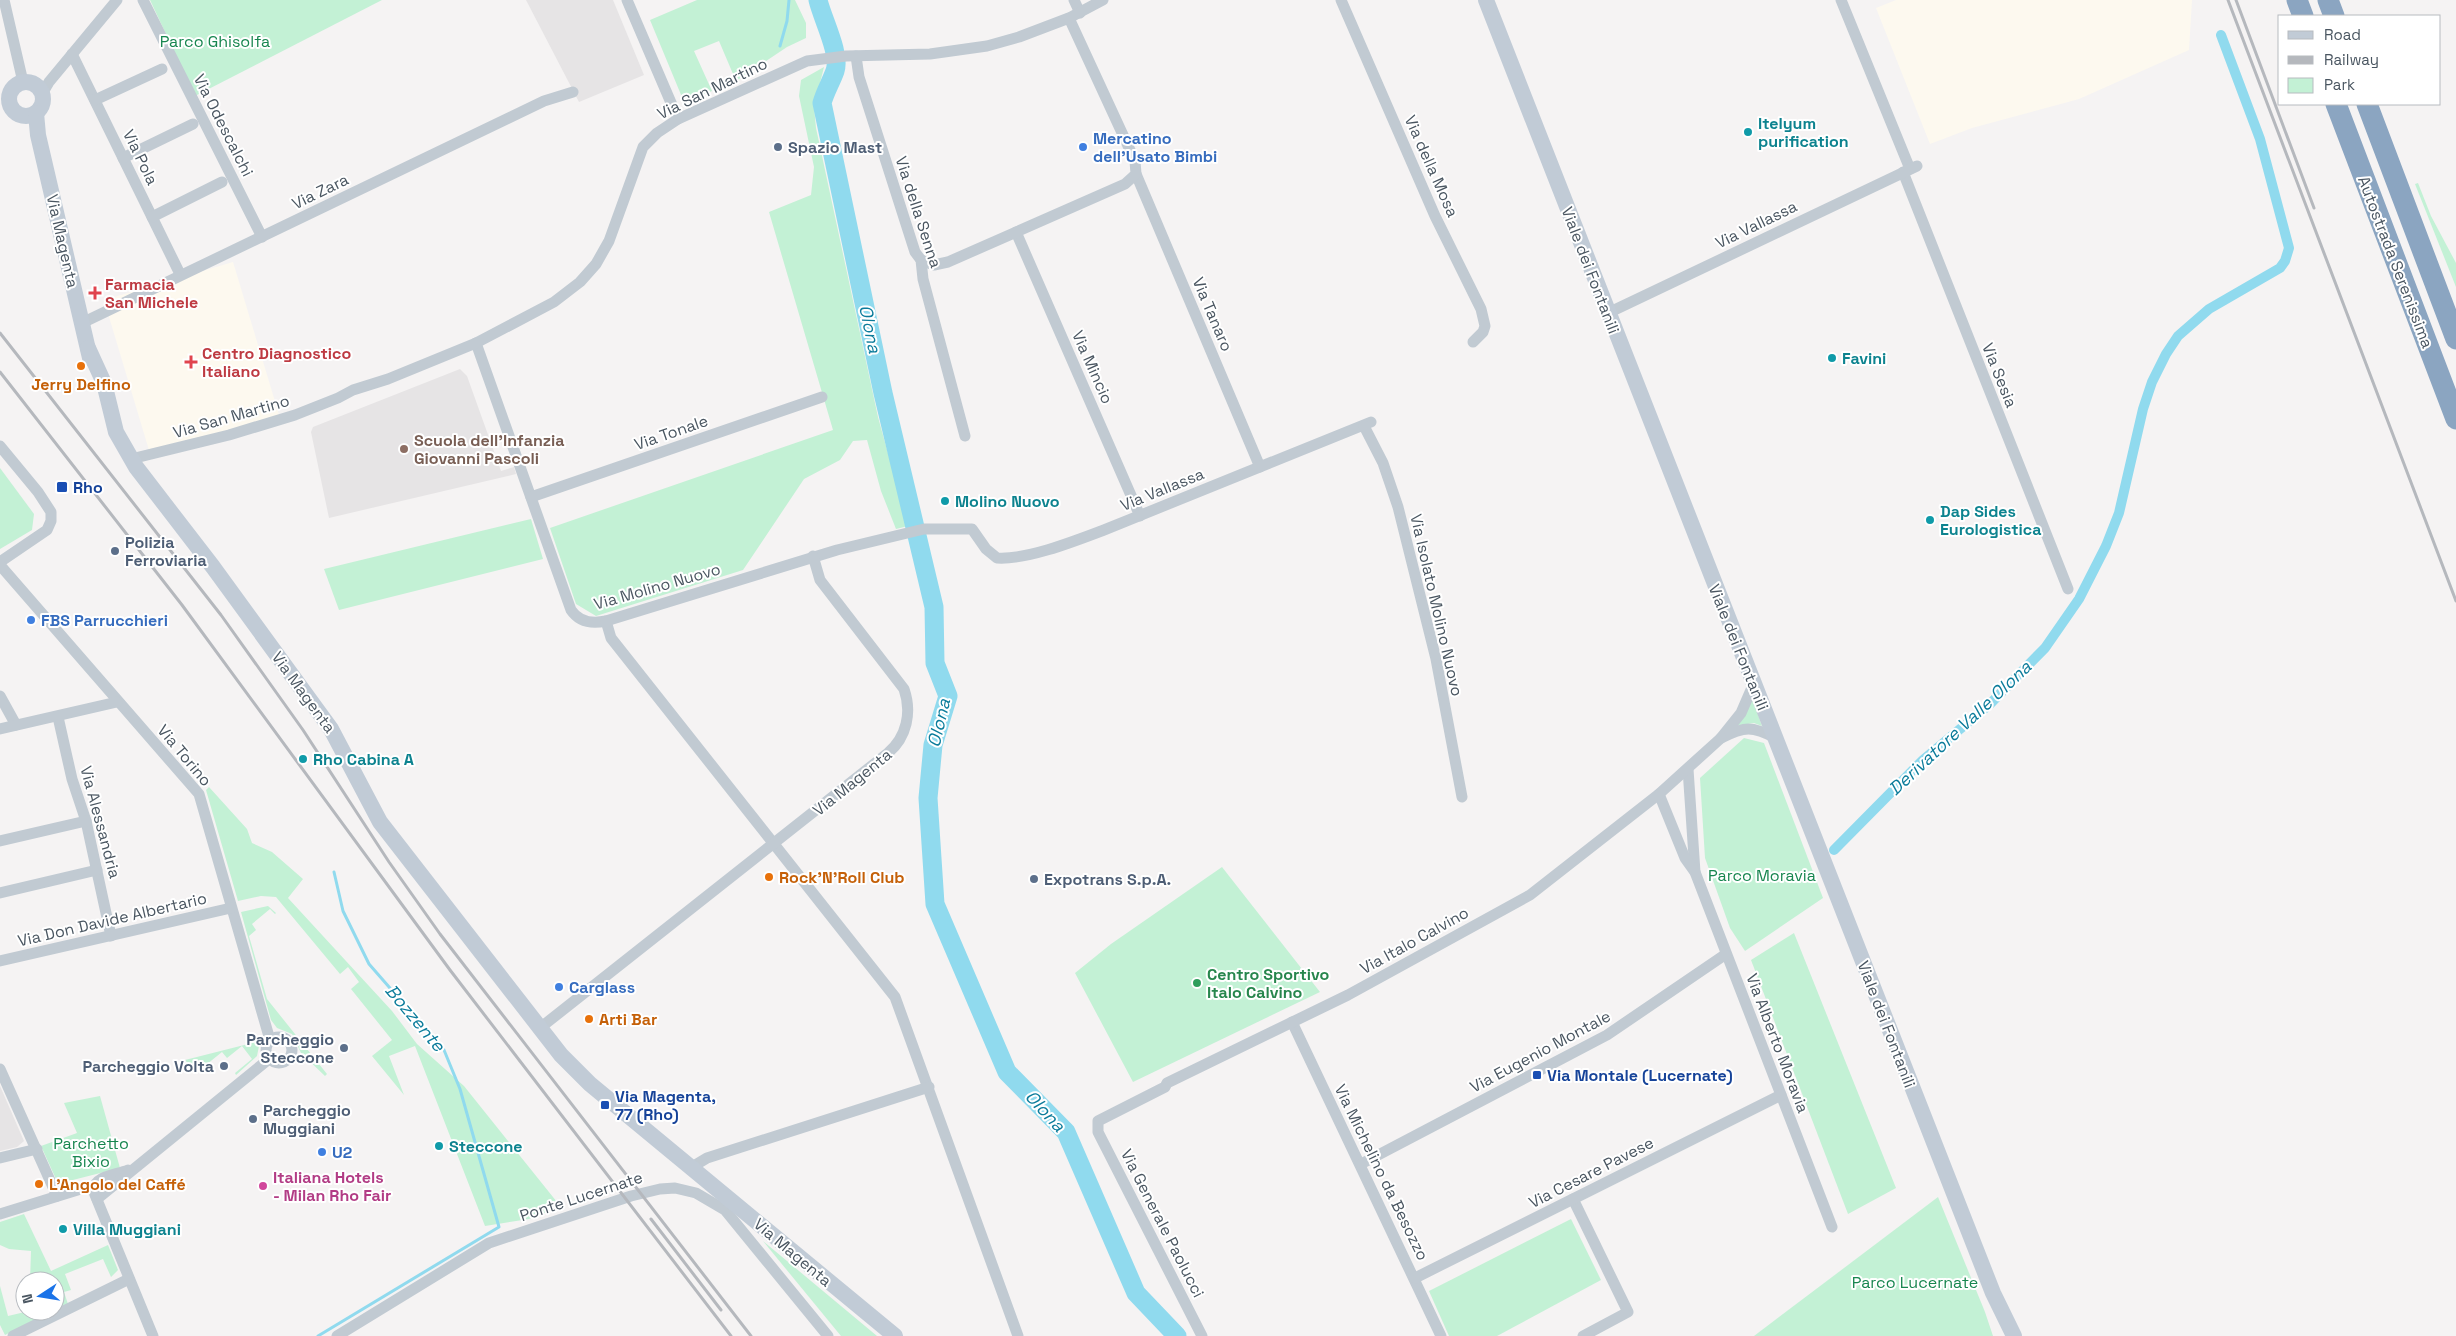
<svg xmlns="http://www.w3.org/2000/svg" width="2456" height="1336" font-family="'Space Grotesk',sans-serif">
  <rect width="100%" height="100%" fill="#f5f3f3"/>
  <g fill="#fdf9ef">
    <path d="M 1896,0 L 2192,0 L 2189,50 L 2079,99 L 1972,128 L 1930,144 L 1876,8 Z"/>
    <path d="M 233,262 L 280,418 L 151,457 L 104,300 Z"/>
  </g>
  <g fill="#e6e4e5">
    <path d="M 526,0 L 613,0 L 644,75 L 579,102 Z"/>
    <path d="M 460,369 L 467,376 L 501,471 L 514,467 L 516,474 L 329,518 L 311,432 L 313,427 Z"/>
    <path d="M 0,1086 L 24,1141 L 17,1147 L 0,1151 Z"/>
  </g>
  <g fill="#c3f1d5">
    <path d="M 150,0 L 382,0 L 195,96 Z"/>
    <path d="M 697,0 L 795,0 L 806,23 L 806,38 L 787,47 L 736,81 L 719,41 L 694,51 L 712,91 L 684,102 L 650,20 Z"/>
    <path d="M 824,67 L 814,107 L 816,128 L 878,417 L 908,526 L 896,529 L 881,491 L 867,440 L 853,441 L 840,460 L 804,479 L 743,570 L 596,616 L 576,604 L 550,528 L 833,430 L 769,212 L 811,195 L 814,167 L 799,96 L 801,80 Z"/>
    <path d="M 2418,183 L 2431,216 L 2456,263 L 2456,287 L 2415,184 Z"/>
    <path d="M 0,468 L 34,514 L 32,530 L 0,549 Z"/>
    <path d="M 531,519 L 543,559 L 339,610 L 324,569 Z"/>
    <path d="M 1752,698 L 1762,726 L 1754,723 L 1734,726 Z"/>
    <path d="M 1744,738 L 1764,743 L 1823,898 L 1745,951 L 1730,928 L 1705,858 L 1700,778 Z"/>
    <path d="M 209,787 L 247,829 L 252,843 L 272,852 L 303,879 L 288,898 L 392,1011 L 417,1044 L 464,1086 L 561,1207 L 529,1219 L 485,1226 L 415,1046 L 389,1056 L 404,1095 L 372,1056 L 392,1040 L 351,989 L 359,982 L 348,967 L 340,974 L 276,897 L 261,896 L 238,901 L 206,790 Z"/>
    <path d="M 1222,867 L 1320,992 L 1133,1082 L 1075,973 L 1111,944 Z"/>
    <path d="M 268,906 L 276,913 L 275,914 L 270,909 L 252,924 L 256,930 L 249,936 L 267,999 L 327,1074 L 325,1076 L 301,1053 L 292,1034 L 277,1028 L 271,1020 L 241,912 Z"/>
    <path d="M 1794,933 L 1896,1188 L 1848,1214 L 1751,960 Z"/>
    <path d="M 260,1041 L 257,1056 L 236,1075 L 235,1073 L 252,1059 L 242,1046 L 227,1058 L 222,1052 L 196,1073 L 185,1060 Z"/>
    <path d="M 100,1096 L 120,1168 L 65,1182 L 56,1179 L 41,1146 L 77,1133 L 64,1103 Z"/>
    <path d="M 1938,1197 L 1985,1312 L 1993,1336 L 1754,1336 Z"/>
    <path d="M 24,1214 L 51,1271 L 108,1245 L 118,1270 L 111,1277 L 103,1259 L 65,1274 L 71,1290 L 64,1292 L 68,1304 L 55,1310 L 55,1281 L 30,1281 L 31,1251 L 9,1249 L 0,1245 L 0,1222 Z"/>
    <path d="M 1571,1219 L 1601,1280 L 1497,1336 L 1449,1336 L 1429,1291 Z"/>
    <path d="M 763,1241 L 877,1336 L 841,1336 Z"/>
    <path d="M 0,1286 L 8,1316 L 29,1311 L 53,1311 L 5,1335 L 0,1325 Z"/>
  </g>
  <g fill="none" stroke-linecap="round" stroke-linejoin="round">
    <g stroke="#90daee" stroke-width="3">
      <path d="M 780,46 L 787,21 L 789,0"/>
      <path d="M 318,1336 L 499,1227 L 460,1089 L 444,1050 L 369,964 L 343,911 L 334,872"/>
    </g>
    <path stroke="#90daee" stroke-width="10" d="M 1834,850 L 1923,760 L 1990,704 L 2045,648 L 2079,599 L 2106,546 L 2119,513 L 2143,409 L 2152,382 L 2166,354 L 2178,336 L 2209,309 L 2280,268 L 2285,261 L 2289,248 L 2260,139 L 2221,35"/>
    <path stroke="#90daee" stroke-width="19" d="M 818,0 C 822,18 841,54 835,71 C 831,82 825,92 822,103 L 883,393 L 934,607 L 935,663 L 948,696 L 933,745 L 928,798 L 935,904 L 1007,1072 L 1066,1132 L 1136,1293 L 1177,1336"/>
    <g stroke="#c1cad2" stroke-width="11">
      <path d="M 4,0 L 23,82"/>
      <path d="M 143,0 L 262,237"/>
      <path d="M 627,0 L 678,119"/>
      <path d="M 1074,0 L 1080,13"/>
      <path d="M 1341,0 L 1435,216 L 1481,309 L 1485,326 L 1483,332 L 1473,342"/>
      <path d="M 1841,0 L 1910,169"/>
      <path d="M 72,54 L 180,274"/>
      <path d="M 856,56 L 859,77 L 915,252 L 921,260 L 923,279 L 965,436"/>
      <path d="M 42,94 L 49,82 L 117,0"/>
      <path d="M 95,100 L 162,69"/>
      <path d="M 123,158 L 193,124"/>
      <path d="M 1903,172 L 2068,589"/>
      <path d="M 1136,174 L 1260,467"/>
      <path d="M 152,217 L 222,182"/>
      <path d="M 1016,232 L 1140,516"/>
      <path d="M 921,260 L 934,265 L 948,262 L 1125,184 L 1136,174 L 1135,161 L 1069,18"/>
      <path d="M 1608,313 L 1917,166"/>
      <path d="M 82,323 L 544,101 L 573,92"/>
      <path d="M 476,343 L 571,610 C 579,622 592,624 606,621 L 837,550 L 924,529 L 972,529 L 986,549 L 997,558 C 1027,560 1075,541 1104,530 L 1371,422"/>
      <path d="M 1364,426 L 1383,463 L 1398,507 L 1436,659 L 1462,797"/>
      <path d="M 0,446 L 38,492 L 51,512 L 51,521 L 47,530 L 0,562"/>
      <path d="M 131,459 L 229,435 L 295,415 L 338,398 L 353,390 L 388,379 L 476,343 L 554,302 L 580,282 L 596,264 L 609,241 L 643,147 L 657,133 L 678,119 L 807,61 L 846,56 L 930,54 L 987,46 L 1019,37 L 1069,18 L 1103,0"/>
      <path d="M 531,497 L 822,397"/>
      <path d="M 0,565 L 199,794 L 270,1040"/>
      <path d="M 606,621 L 611,638 L 895,997 L 1018,1336"/>
      <path d="M 1754,683 L 1741,713 L 1721,738 C 1745,726 1752,726 1776,738"/>
      <path d="M 0,696 L 16,725"/>
      <path d="M 58,717 L 72,779 L 86,821 L 111,936"/>
      <path d="M 0,729 L 117,702"/>
      <path d="M 1688,769 L 1695,872"/>
      <path d="M 1659,794 L 1685,858 L 1695,872 L 1832,1227"/>
      <path d="M 0,841 L 86,821"/>
      <path d="M 0,893 L 97,870"/>
      <path d="M 0,961 L 231,908"/>
      <path d="M 1292,1022 L 1441,1336"/>
      <path d="M 540,1028 L 888,753 C 907,737 912,712 904,689 L 820,580 L 813,556"/>
      <circle cx="279" cy="1050" r="13"/>
      <path d="M 0,1069 L 57,1196"/>
      <path d="M 0,1158 L 37,1149"/>
      <path d="M 1361,1164 L 1607,1035 L 1726,954"/>
      <path d="M 692,1167 L 707,1158 L 929,1087"/>
      <path d="M 93,1190 L 153,1336"/>
      <path d="M 93,1190 C 96,1175 116,1175 128,1170"/>
      <path d="M 97,1199 L 269,1059"/>
      <path d="M 1573,1199 L 1628,1312 L 1583,1336"/>
      <path d="M 0,1214 L 84,1188 L 93,1190"/>
      <path d="M 1415,1278 L 1781,1095"/>
      <path d="M 13,1336 L 129,1279"/>
      <path d="M 337,1336 L 489,1243 L 631,1196 L 660,1189 L 675,1188 L 696,1193 L 725,1210 L 828,1336"/>
      <path d="M 1202,1336 L 1098,1132 L 1098,1121 L 1165,1087 L 1167,1083 L 1348,995 L 1530,895 L 1659,794 L 1721,738"/>
    </g>
    <g stroke="#c1cbd6" stroke-width="16">
      <path d="M 1486,0 L 1993,1293 L 2014,1336"/>
      <circle cx="26" cy="99" r="17"/>
      <path d="M 36,113 L 38,135 L 90,358"/>
      <path d="M 88,348 L 104,383 L 116,432 L 136,467 L 213,567 L 331,729 L 380,822 L 561,1055 L 590,1084 L 895,1336"/>
    </g>
    <g stroke="#8ba5c1" stroke-width="21">
      <path d="M 2297,0 L 2303,16"/>
      <path d="M 2328,0 L 2334,16"/>
      <path d="M 2336,104 L 2456,419"/>
      <path d="M 2367,104 L 2456,339"/>
    </g>
    <g stroke="#b5b8bd" stroke-width="3">
      <path d="M 2228,0 L 2456,601"/>
      <path d="M 2236,0 L 2314,208"/>
      <path d="M 0,333 L 221,615 L 303,730 L 389,862 L 440,934 L 751,1336"/>
      <path d="M 0,372 L 182,605 L 450,970 L 731,1336"/>
      <path d="M 651,1219 L 721,1310"/>
    </g>
  </g>
  <g fill="#0f9aa8" stroke="#fff" stroke-width="2">
    <circle cx="1748" cy="132" r="5"/>
    <circle cx="1832" cy="358" r="5"/>
    <circle cx="945" cy="501" r="5"/>
    <circle cx="1930" cy="520" r="5"/>
    <circle cx="303" cy="759" r="5"/>
    <circle cx="439" cy="1146" r="5"/>
    <circle cx="63" cy="1229" r="5"/>
  </g>
  <g fill="#5c6f8a" stroke="#fff" stroke-width="2">
    <circle cx="778" cy="147" r="5"/>
    <circle cx="115" cy="551" r="5"/>
    <circle cx="1034" cy="879" r="5"/>
    <circle cx="344" cy="1048" r="5"/>
    <circle cx="224" cy="1066" r="5"/>
    <circle cx="253" cy="1119" r="5"/>
  </g>
  <g fill="#3f7fe0" stroke="#fff" stroke-width="2">
    <circle cx="1083" cy="147" r="5"/>
    <circle cx="31" cy="620" r="5"/>
    <circle cx="559" cy="987" r="5"/>
    <circle cx="322" cy="1152" r="5"/>
  </g>
  <g fill="#e0444e" stroke="#fff" stroke-width="2">
    <path d="M92.5 285.5h5v5h5v5h-5v5h-5v-5h-5v-5h5z"/>
    <path d="M188.5 354.5h5v5h5v5h-5v5h-5v-5h-5v-5h5z"/>
  </g>
  <g fill="#e8710a" stroke="#fff" stroke-width="2">
    <circle cx="81" cy="366" r="5"/>
    <circle cx="769" cy="877" r="5"/>
    <circle cx="589" cy="1019" r="5"/>
    <circle cx="39" cy="1184" r="5"/>
  </g>
  <circle fill="#8d6e63" stroke="#fff" stroke-width="2" cx="404" cy="449" r="5"/>
  <g fill="#1a4fb4" stroke="#fff" stroke-width="2">
    <rect x="56" y="481" width="12" height="12" rx="2.5"/>
    <rect x="1532" y="1070" width="10" height="10" rx="2.5"/>
    <rect x="600" y="1100" width="10" height="10" rx="2.5"/>
  </g>
  <circle fill="#2e9e5b" stroke="#fff" stroke-width="2" cx="1197" cy="983" r="5"/>
  <circle fill="#d1479c" stroke="#fff" stroke-width="2" cx="263" cy="1186" r="5"/>
  <g text-anchor="middle" stroke-width="4" stroke-linejoin="round" paint-order="stroke">
    <g font-size="16" fill="#17864f" stroke="#fff">
      <text x="215" y="47">Parco Ghisolfa</text>
      <text x="1762" y="881">Parco Moravia</text>
      <text x="91" y="1149">Parchetto<tspan x="91" dy="18">Bixio</tspan></text>
      <text x="1915" y="1288">Parco Lucernate</text>
    </g>
    <g font-size="16" fill="#4a5661" stroke="#fff">
      <text transform="translate(712 88) rotate(-26)" y="6">Via San Martino</text>
      <text transform="translate(224 125) rotate(63)" y="6">Via Odescalchi</text>
      <text transform="translate(141 157) rotate(64)" y="6">Via Pola</text>
      <text transform="translate(1432 166) rotate(66)" y="6">Via della Mosa</text>
      <text transform="translate(320 191) rotate(-26)" y="6">Via Zara</text>
      <text transform="translate(919 212) rotate(72)" y="6">Via della Senna</text>
      <text transform="translate(1756 224) rotate(-26)" y="6">Via Vallassa</text>
      <text transform="translate(63 241) rotate(77)" y="6">Via Magenta</text>
      <text transform="translate(2396 262) rotate(69)" y="6">Autostrada Serenissima</text>
      <text transform="translate(1591 270) rotate(69)" y="6">Viale dei Fontanili</text>
      <text transform="translate(1213 314) rotate(67)" y="6">Via Tanaro</text>
      <text transform="translate(1093 367) rotate(66)" y="6">Via Mincio</text>
      <text transform="translate(2000 375) rotate(68)" y="6">Via Sesia</text>
      <text transform="translate(231 416) rotate(-16)" y="6">Via San Martino</text>
      <text transform="translate(671 432) rotate(-19)" y="6">Via Tonale</text>
      <text transform="translate(1162 489) rotate(-22)" y="6">Via Vallassa</text>
      <text transform="translate(657 586) rotate(-16)" y="6">Via Molino Nuovo</text>
      <text transform="translate(1437 605) rotate(77)" y="6">Via Isolato Molino Nuovo</text>
      <text transform="translate(1739 647) rotate(68)" y="6">Viale dei Fontanili</text>
      <text transform="translate(304 692) rotate(54)" y="6">Via Magenta</text>
      <text transform="translate(185 755) rotate(50)" y="6">Via Torino</text>
      <text transform="translate(852 782) rotate(-39)" y="6">Via Magenta</text>
      <text transform="translate(101 822) rotate(75)" y="6">Via Alessandria</text>
      <text transform="translate(112 919) rotate(-13)" y="6">Via Don Davide Albertario</text>
      <text transform="translate(1414 940) rotate(-29)" y="6">Via Italo Calvino</text>
      <text transform="translate(1887 1024) rotate(69)" y="6">Viale dei Fontanili</text>
      <text transform="translate(1778 1043) rotate(69)" y="6">Via Alberto Moravia</text>
      <text transform="translate(1540 1051) rotate(-28)" y="6">Via Eugenio Montale</text>
      <text transform="translate(1382 1172) rotate(64)" y="6">Via Michelino da Besozzo</text>
      <text transform="translate(1591 1172) rotate(-27)" y="6">Via Cesare Pavese</text>
      <text transform="translate(581 1196) rotate(-18)" y="6">Ponte Lucernate</text>
      <text transform="translate(1163 1223) rotate(63)" y="6">Via Generale Paolucci</text>
      <text transform="translate(793 1252) rotate(40)" y="6">Via Magenta</text>
    </g>
    <g font-size="16" font-weight="bold" fill="#0d838f" stroke="#fff" text-anchor="start">
      <text x="1758" y="129">Itelyum<tspan x="1758" dy="18">purification</tspan></text>
      <text x="1842" y="364">Favini</text>
      <text x="955" y="507">Molino Nuovo</text>
      <text x="1940" y="517">Dap Sides<tspan x="1940" dy="18">Eurologistica</tspan></text>
      <text x="313" y="765">Rho Cabina A</text>
      <text x="449" y="1152">Steccone</text>
      <text x="73" y="1235">Villa Muggiani</text>
    </g>
    <g font-size="16" font-weight="bold" fill="#366cbe" stroke="#fff" text-anchor="start">
      <text x="1093" y="144">Mercatino<tspan x="1093" dy="18">dell'Usato Bimbi</tspan></text>
      <text x="41" y="626">FBS Parrucchieri</text>
      <text x="569" y="993">Carglass</text>
      <text x="332" y="1158">U2</text>
    </g>
    <g font-size="16" font-weight="bold" fill="#4e5e75" stroke="#fff" text-anchor="start">
      <text x="788" y="153">Spazio Mast</text>
      <text x="125" y="548">Polizia<tspan x="125" dy="18">Ferroviaria</tspan></text>
      <text x="1044" y="885">Expotrans S.p.A.</text>
      <text x="334" y="1045" text-anchor="end">Parcheggio<tspan x="334" dy="18">Steccone</tspan></text>
      <text x="214" y="1072" text-anchor="end">Parcheggio Volta</text>
      <text x="263" y="1116">Parcheggio<tspan x="263" dy="18">Muggiani</tspan></text>
    </g>
    <g font-size="16" font-weight="bold" fill="#be3a42" stroke="#fff" text-anchor="start">
      <text x="105" y="290">Farmacia<tspan x="105" dy="18">San Michele</tspan></text>
      <text x="202" y="359">Centro Diagnostico<tspan x="202" dy="18">Italiano</tspan></text>
    </g>
    <g font-size="16" font-weight="bold" fill="#c56008" stroke="#fff" text-anchor="start">
      <text x="81" y="390" text-anchor="middle">Jerry Delfino</text>
      <text x="779" y="883">Rock'N'Roll Club</text>
      <text x="599" y="1025">Arti Bar</text>
      <text x="49" y="1190">L'Angolo del Caffé</text>
    </g>
    <g font-size="16" font-weight="bold" fill="#785e54" stroke="#fff" text-anchor="start">
      <text x="414" y="446">Scuola dell'Infanzia<tspan x="414" dy="18">Giovanni Pascoli</tspan></text>
    </g>
    <g font-size="16" font-weight="bold" fill="#164399" stroke="#fff" text-anchor="start">
      <text x="73" y="493">Rho</text>
      <text x="1547" y="1081">Via Montale (Lucernate)</text>
      <text x="615" y="1102">Via Magenta,<tspan x="615" dy="18">77 (Rho)</tspan></text>
    </g>
    <g font-size="16" font-weight="bold" fill="#27864d" stroke="#fff" text-anchor="start">
      <text x="1207" y="980">Centro Sportivo<tspan x="1207" dy="18">Italo Calvino</tspan></text>
    </g>
    <g font-size="16" font-weight="bold" fill="#b23c85" stroke="#fff" text-anchor="start">
      <text x="273" y="1183">Italiana Hotels<tspan x="273" dy="18">- Milan Rho Fair</tspan></text>
    </g>
    <g font-size="18" font-style="italic" fill="#0c7c9b" stroke="#fff">
      <text transform="translate(870 329) rotate(78)" y="6">Olona</text>
      <text transform="translate(939 723) rotate(-77)" y="6">Olona</text>
      <text transform="translate(1960 728) rotate(-43)" y="6">Derivatore Valle Olona</text>
      <text transform="translate(415 1018) rotate(50)" y="6">Bozzente</text>
      <text transform="translate(1045 1111) rotate(47)" y="6">Olona</text>
    </g>
  </g>
  <rect x="2278" y="15" width="162" height="90" fill="#ffffff" stroke="#b7bbc0"/>
  <rect x="2288" y="31" width="25" height="8" fill="#c1cbd6" stroke="#b7bbc0"/>
  <text x="2324" y="40" font-size="15" fill="#4a5661">Road</text>
  <rect x="2288" y="56" width="25" height="8" fill="#b5b8bd" stroke="#b7bbc0"/>
  <text x="2324" y="65" font-size="15" fill="#4a5661">Railway</text>
  <rect x="2288" y="78" width="25" height="15" fill="#c3f1d5" stroke="#b7bbc0"/>
  <text x="2324" y="90" font-size="15" fill="#4a5661">Park</text>
  <g transform="translate(40 1296) rotate(258)"><circle r="24" fill="#ffffff" stroke="#b7bbc0"/>
  <path d="M0-4L9 19L0 12L-9 19Z" fill="#1a73e8"/>
  <text y="-8" font-size="14" font-weight="bold" text-anchor="middle" fill="#4a5661">N</text>
  </g>
</svg>
